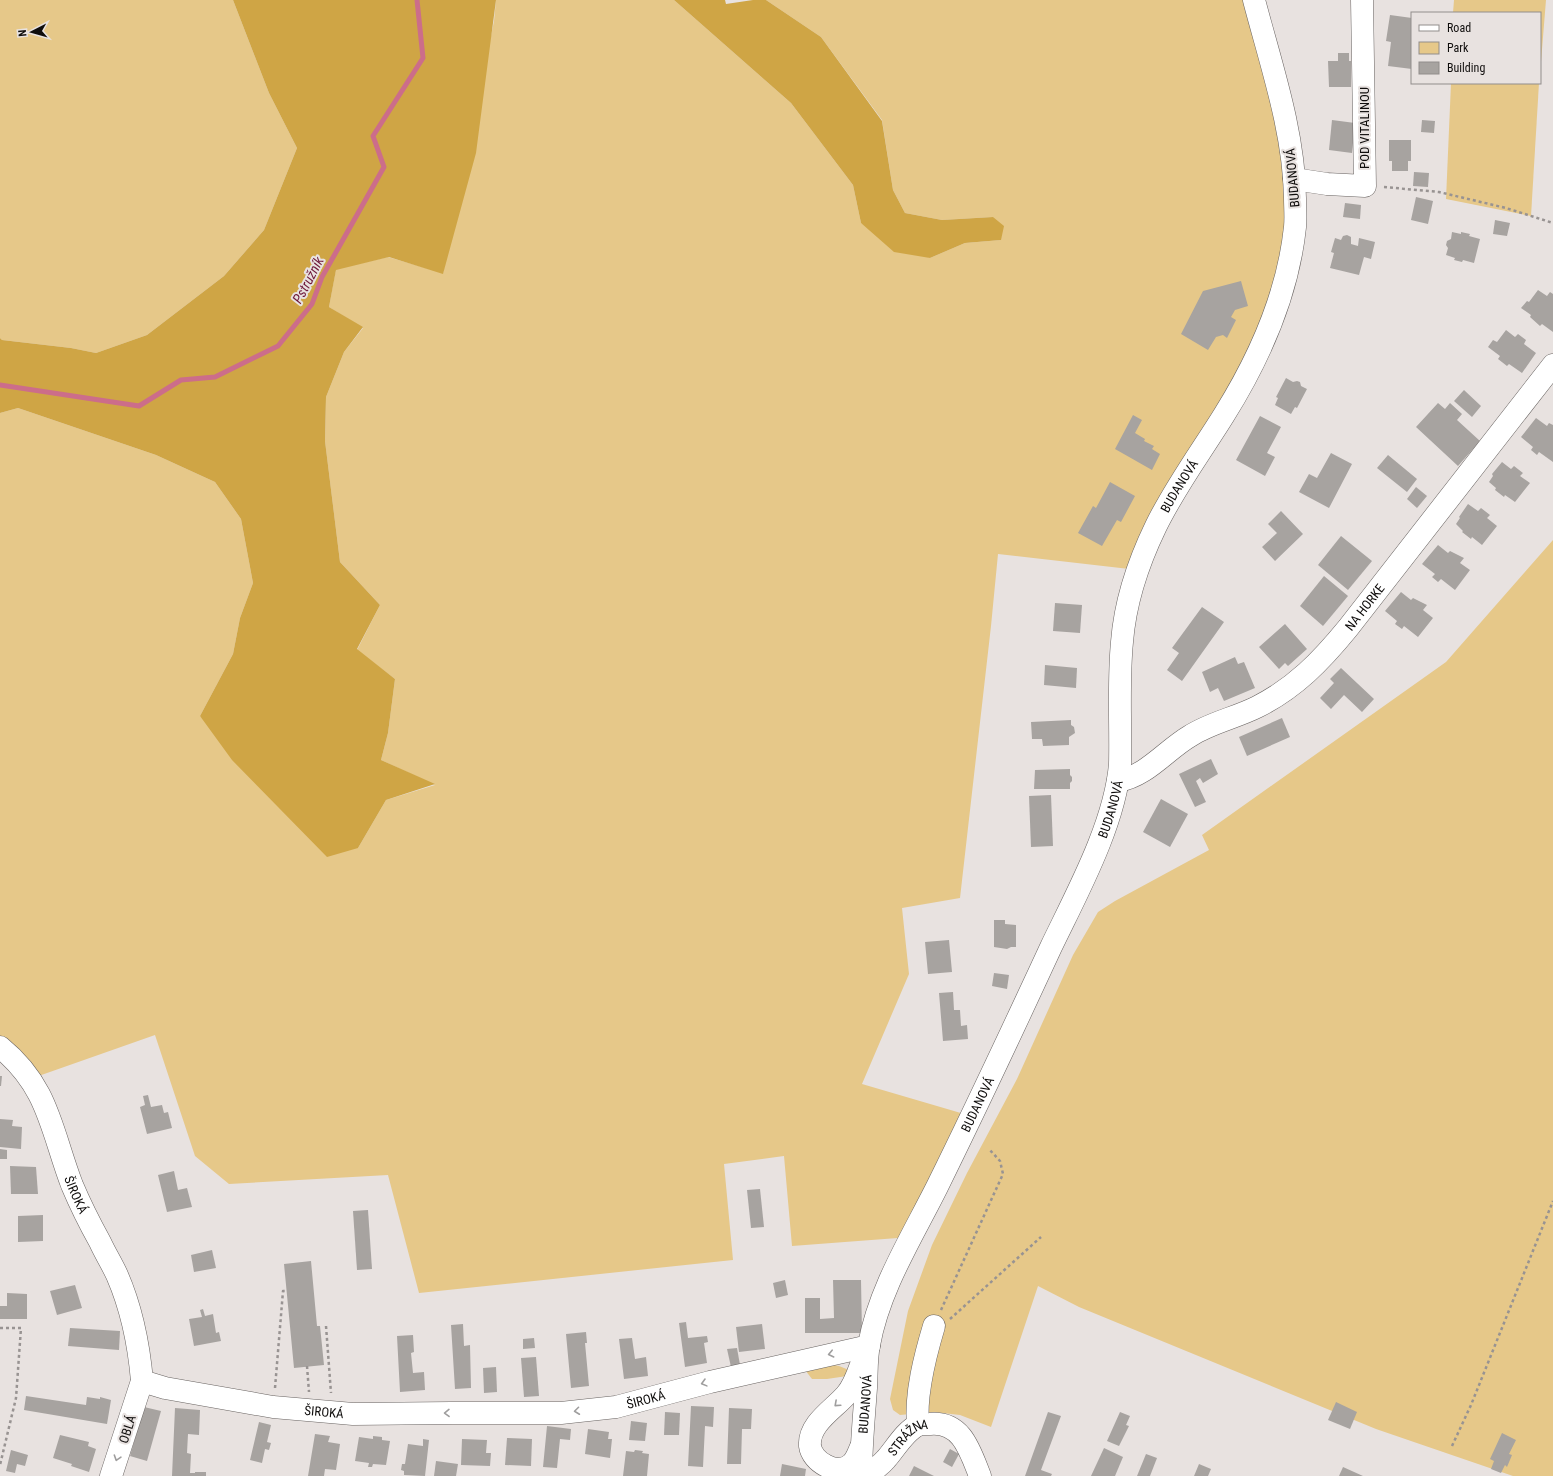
<svg xmlns="http://www.w3.org/2000/svg" width="1553" height="1476" font-family="'Roboto Condensed',sans-serif">
  <rect width="100%" height="100%" fill="#e8e2e0"/>
  <g fill="#e6c889">
    <path d="M 0,0 L 233,0 L 269,93 L 297,148 L 264,230 L 224,276 L 147,335 L 96,353 L 71,348 L 2,340 L 0,338 Z"/>
    <path d="M 496,0 L 674,0 L 791,103 L 853,185 L 861,223 L 930,258 L 965,243 L 1001,240 L 993,217 L 942,220 L 905,213 L 893,190 L 882,120 L 821,37 L 766,0 L 1254,0 L 1287,130 L 1286,277 L 1138,570 L 998,554 L 991,626 L 960,898 L 902,908 L 909,974 L 862,1084 L 971,1116 L 911,1237 L 792,1246 L 784,1156 L 724,1164 L 733,1260 L 419,1293 L 388,1175 L 229,1184 L 195,1156 L 155,1035 L 30,1079 L 0,1047 L 0,413 L 18,408 L 156,455 L 215,482 L 241,519 L 253,583 L 240,618 L 233,654 L 200,716 L 358,848 L 386,800 L 435,785 L 381,760 L 388,733 L 395,679 L 357,650 L 380,605 L 340,562 L 325,441 L 326,397 L 344,352 L 363,328 L 329,307 L 336,269 L 388,257 L 443,273 L 494,21 Z"/>
    <path d="M 1454,0 L 1546,0 L 1540,74 L 1540,13 L 1453,13 Z"/>
    <path d="M 1451,83 L 1539,83 L 1531,216 L 1446,199 Z"/>
    <path d="M 1553,540 L 1553,1476 L 1513,1476 L 1376,1429 L 1079,1307 L 1038,1286 L 991,1427 L 960,1415 L 934,1412 L 900,1415 L 893,1410 L 890,1399 L 908,1311 L 932,1245 L 967,1173 L 1017,1079 L 1073,955 L 1098,912 L 1115,901 L 1209,850 L 1202,835 L 1446,662 Z"/>
    <path d="M 829,1364 L 839,1366 L 849,1370 L 847,1376 L 827,1379 L 812,1379 L 802,1366 Z"/>
  </g>
  <g fill="#cfa545">
    <path d="M 233,0 L 496,0 L 476,153 L 443,274 L 389,257 L 336,270 L 329,307 L 363,327 L 344,352 L 326,397 L 325,441 L 340,562 L 380,605 L 357,649 L 395,679 L 388,733 L 381,760 L 435,784 L 386,800 L 358,848 L 327,857 L 232,760 L 200,716 L 233,654 L 240,618 L 253,583 L 241,519 L 215,482 L 156,455 L 18,408 L 0,413 L 0,338 L 2,340 L 71,348 L 96,353 L 147,335 L 224,276 L 264,230 L 297,148 L 269,93 Z"/>
    <path d="M 674,0 L 725,0 L 726,4 L 753,0 L 766,0 L 821,37 L 882,121 L 893,190 L 905,213 L 942,220 L 993,217 L 1004,226 L 1001,240 L 965,243 L 930,258 L 894,252 L 861,223 L 853,185 L 791,103 Z"/>
  </g>
  <g fill="none" stroke-linecap="round" stroke-linejoin="round">
    <path stroke="#cc6d8a" stroke-width="5" d="M 0,385 L 139,406 L 181,380 L 215,377 L 278,346 L 312,304 L 322,277 L 384,167 L 373,136 L 423,58 L 417,0"/>
  </g>
  <g fill="#a7a3a0">
    <path d="M 1390,15 L 1412,18 L 1412,69 L 1388,66 L 1391,42 L 1386,41 Z"/>
    <path d="M 1338,53 L 1349,53 L 1349,61 L 1351,61 L 1351,87 L 1329,87 L 1328,61 L 1338,61 Z"/>
    <path d="M 1332,120 L 1355,123 L 1352,153 L 1329,150 Z"/>
    <path d="M 1422,120 L 1435,121 L 1434,133 L 1421,132 Z"/>
    <path d="M 1389,140 L 1411,140 L 1411,161 L 1408,161 L 1408,171 L 1392,171 L 1392,161 L 1389,161 Z"/>
    <path d="M 1414,172 L 1429,173 L 1428,187 L 1413,186 Z"/>
    <path d="M 1416,197 L 1433,201 L 1428,224 L 1411,220 Z"/>
    <path d="M 1345,203 L 1361,205 L 1360,219 L 1343,217 Z"/>
    <path d="M 1495,220 L 1510,223 L 1507,236 L 1493,234 Z"/>
    <path d="M 1452,232 L 1461,234 L 1461,232 L 1470,234 L 1469,236 L 1480,239 L 1474,263 L 1463,260 L 1462,262 L 1454,260 L 1455,258 L 1446,255 L 1448,248 L 1446,245 L 1447,241 L 1451,239 Z"/>
    <path d="M 1347,235 L 1351,237 L 1351,244 L 1358,246 L 1359,238 L 1375,242 L 1371,259 L 1364,257 L 1359,275 L 1330,268 L 1334,253 L 1331,252 L 1335,238 L 1341,240 L 1343,236 Z"/>
    <path d="M 1241,281 L 1248,306 L 1235,310 L 1231,317 L 1236,320 L 1227,338 L 1223,335 L 1216,337 L 1208,350 L 1181,334 L 1203,291 Z"/>
    <path d="M 1538,290 L 1547,296 L 1550,292 L 1553,294 L 1553,332 L 1542,324 L 1540,326 L 1530,317 L 1531,315 L 1521,308 L 1527,301 L 1529,302 Z"/>
    <path d="M 1506,330 L 1515,337 L 1518,334 L 1526,340 L 1524,344 L 1536,353 L 1522,373 L 1509,364 L 1507,366 L 1498,359 L 1500,356 L 1488,347 L 1493,340 L 1497,342 Z"/>
    <path d="M 1286,378 L 1293,382 L 1297,381 L 1300,382 L 1301,386 L 1307,389 L 1297,408 L 1295,407 L 1291,414 L 1275,405 L 1278,398 L 1276,397 Z"/>
    <path d="M 1464,390 L 1481,406 L 1472,417 L 1454,401 Z"/>
    <path d="M 1438,403 L 1445,409 L 1450,403 L 1462,414 L 1457,420 L 1480,441 L 1458,466 L 1416,427 Z"/>
    <path d="M 1133,415 L 1142,420 L 1135,433 L 1145,439 L 1144,441 L 1154,446 L 1152,449 L 1160,454 L 1152,470 L 1115,449 Z"/>
    <path d="M 1260,416 L 1281,427 L 1267,453 L 1275,457 L 1265,476 L 1236,460 Z"/>
    <path d="M 1536,418 L 1547,426 L 1549,423 L 1553,425 L 1553,462 L 1539,452 L 1537,455 L 1531,450 L 1533,447 L 1521,437 Z"/>
    <path d="M 1331,453 L 1352,464 L 1329,508 L 1299,492 L 1309,474 L 1317,478 Z"/>
    <path d="M 1388,455 L 1417,479 L 1407,492 L 1377,468 Z"/>
    <path d="M 1502,462 L 1511,469 L 1514,466 L 1523,473 L 1520,476 L 1530,483 L 1515,502 L 1505,495 L 1504,497 L 1495,490 L 1496,488 L 1489,482 L 1493,476 L 1492,474 Z"/>
    <path d="M 1110,482 L 1135,496 L 1121,522 L 1117,520 L 1102,546 L 1078,533 L 1093,506 L 1096,508 Z"/>
    <path d="M 1416,487 L 1427,496 L 1417,508 L 1407,499 Z"/>
    <path d="M 1468,504 L 1478,511 L 1481,508 L 1490,515 L 1487,518 L 1497,526 L 1482,545 L 1472,537 L 1471,539 L 1462,532 L 1463,531 L 1456,524 L 1460,518 L 1459,517 Z"/>
    <path d="M 1281,511 L 1303,534 L 1275,561 L 1262,547 L 1277,533 L 1268,524 Z"/>
    <path d="M 1341,536 L 1372,561 L 1348,590 L 1318,565 Z"/>
    <path d="M 1438,545 L 1448,553 L 1450,551 L 1464,558 L 1460,563 L 1470,570 L 1455,590 L 1441,579 L 1438,582 L 1432,577 L 1435,574 L 1422,564 Z"/>
    <path d="M 1324,576 L 1348,596 L 1323,626 L 1300,606 Z"/>
    <path d="M 1401,592 L 1411,600 L 1413,598 L 1427,605 L 1423,610 L 1433,618 L 1418,637 L 1404,626 L 1402,629 L 1395,624 L 1397,621 L 1385,611 Z"/>
    <path d="M 1055,603 L 1082,605 L 1080,633 L 1053,631 Z"/>
    <path d="M 1202,607 L 1224,622 L 1182,681 L 1167,670 L 1179,653 L 1172,648 Z"/>
    <path d="M 1285,624 L 1307,649 L 1288,666 L 1285,663 L 1279,669 L 1259,647 Z"/>
    <path d="M 1235,657 L 1238,664 L 1244,662 L 1255,688 L 1224,701 L 1218,688 L 1210,692 L 1202,672 Z"/>
    <path d="M 1045,665 L 1077,668 L 1076,688 L 1044,685 Z"/>
    <path d="M 1341,668 L 1374,699 L 1362,712 L 1344,695 L 1331,709 L 1320,698 L 1334,683 L 1330,679 Z"/>
    <path d="M 1282,718 L 1290,737 L 1247,756 L 1239,737 Z"/>
    <path d="M 1071,720 L 1071,725 L 1074,727 L 1075,733 L 1069,737 L 1069,745 L 1043,746 L 1042,739 L 1032,739 L 1031,722 Z"/>
    <path d="M 1211,759 L 1218,774 L 1203,783 L 1200,778 L 1196,781 L 1206,802 L 1195,807 L 1179,774 Z"/>
    <path d="M 1070,769 L 1070,775 L 1072,777 L 1072,781 L 1070,783 L 1070,789 L 1034,789 L 1035,770 Z"/>
    <path d="M 1051,795 L 1053,846 L 1031,847 L 1029,796 Z"/>
    <path d="M 1161,799 L 1188,814 L 1170,847 L 1143,832 Z"/>
    <path d="M 994,920 L 1005,920 L 1005,924 L 1016,925 L 1016,947 L 1011,947 L 1007,949 L 994,947 Z"/>
    <path d="M 949,940 L 952,972 L 928,974 L 925,942 Z"/>
    <path d="M 994,973 L 1009,975 L 1007,989 L 992,986 Z"/>
    <path d="M 953,992 L 954,1010 L 960,1010 L 961,1026 L 967,1025 L 968,1039 L 943,1041 L 939,993 Z"/>
    <path d="M 0,1076 L 2,1076 L 1,1086 L 0,1086 Z"/>
    <path d="M 148,1095 L 151,1107 L 162,1105 L 164,1113 L 168,1112 L 172,1128 L 147,1134 L 140,1107 L 145,1105 L 143,1096 Z"/>
    <path d="M 0,1119 L 13,1120 L 12,1126 L 22,1127 L 21,1149 L 0,1147 Z"/>
    <path d="M 0,1149 L 7,1150 L 7,1159 L 0,1159 Z"/>
    <path d="M 10,1166 L 36,1167 L 38,1194 L 11,1194 Z"/>
    <path d="M 174,1171 L 178,1190 L 187,1188 L 192,1207 L 167,1212 L 158,1175 Z"/>
    <path d="M 760,1189 L 764,1227 L 751,1228 L 747,1190 Z"/>
    <path d="M 368,1210 L 372,1269 L 357,1270 L 353,1211 Z"/>
    <path d="M 43,1215 L 43,1241 L 18,1242 L 18,1216 Z"/>
    <path d="M 212,1250 L 216,1268 L 194,1272 L 191,1255 Z"/>
    <path d="M 311,1261 L 317,1326 L 320,1326 L 324,1365 L 294,1368 L 284,1264 Z"/>
    <path d="M 785,1280 L 788,1295 L 776,1298 L 773,1283 Z"/>
    <path d="M 833,1280 L 861,1280 L 862,1333 L 805,1333 L 805,1298 L 820,1298 L 820,1319 L 834,1318 Z"/>
    <path d="M 75,1285 L 82,1308 L 57,1315 L 50,1291 Z"/>
    <path d="M 7,1293 L 27,1294 L 27,1319 L 0,1319 L 0,1306 L 7,1306 Z"/>
    <path d="M 203,1309 L 205,1316 L 213,1314 L 216,1333 L 219,1332 L 221,1341 L 194,1346 L 189,1319 L 202,1317 L 200,1310 Z"/>
    <path d="M 686,1322 L 688,1338 L 707,1336 L 708,1342 L 704,1343 L 707,1363 L 685,1367 L 679,1323 Z"/>
    <path d="M 463,1324 L 464,1346 L 470,1345 L 471,1388 L 455,1389 L 451,1325 Z"/>
    <path d="M 762,1324 L 765,1349 L 739,1352 L 736,1327 Z"/>
    <path d="M 70,1328 L 120,1331 L 119,1350 L 68,1346 Z"/>
    <path d="M 586,1332 L 587,1343 L 585,1343 L 589,1386 L 571,1388 L 566,1334 Z"/>
    <path d="M 413,1335 L 414,1352 L 411,1353 L 413,1373 L 424,1372 L 425,1390 L 400,1392 L 397,1336 Z"/>
    <path d="M 534,1338 L 535,1348 L 523,1349 L 523,1339 Z"/>
    <path d="M 632,1338 L 635,1359 L 646,1357 L 648,1376 L 624,1379 L 619,1339 Z"/>
    <path d="M 737,1348 L 740,1365 L 731,1367 L 727,1349 Z"/>
    <path d="M 536,1357 L 539,1396 L 524,1397 L 521,1358 Z"/>
    <path d="M 496,1367 L 497,1392 L 484,1393 L 483,1368 Z"/>
    <path d="M 26,1396 L 86,1405 L 87,1397 L 100,1399 L 100,1397 L 111,1400 L 107,1424 L 24,1410 Z"/>
    <path d="M 1336,1402 L 1357,1412 L 1350,1429 L 1328,1420 Z"/>
    <path d="M 691,1406 L 714,1407 L 713,1427 L 705,1426 L 703,1467 L 688,1466 Z"/>
    <path d="M 144,1407 L 161,1411 L 147,1461 L 130,1456 Z"/>
    <path d="M 175,1408 L 200,1410 L 199,1435 L 188,1434 L 187,1453 L 191,1454 L 190,1473 L 195,1473 L 195,1472 L 206,1472 L 206,1476 L 172,1476 Z"/>
    <path d="M 729,1408 L 752,1409 L 751,1429 L 742,1429 L 741,1464 L 727,1464 Z"/>
    <path d="M 665,1412 L 680,1413 L 679,1435 L 664,1435 Z"/>
    <path d="M 1048,1412 L 1061,1416 L 1041,1470 L 1052,1474 L 1051,1476 L 1025,1476 Z"/>
    <path d="M 1120,1412 L 1130,1416 L 1126,1425 L 1129,1426 L 1119,1446 L 1107,1441 Z"/>
    <path d="M 631,1421 L 647,1423 L 645,1441 L 629,1440 Z"/>
    <path d="M 259,1422 L 271,1425 L 267,1442 L 271,1443 L 269,1450 L 265,1449 L 262,1463 L 250,1460 Z"/>
    <path d="M 547,1426 L 571,1429 L 570,1440 L 560,1439 L 557,1468 L 543,1467 Z"/>
    <path d="M 588,1429 L 609,1432 L 608,1439 L 612,1439 L 610,1458 L 585,1454 Z"/>
    <path d="M 1502,1433 L 1516,1440 L 1509,1454 L 1512,1455 L 1507,1467 L 1505,1465 L 1501,1473 L 1491,1469 L 1494,1461 L 1490,1459 Z"/>
    <path d="M 315,1434 L 330,1436 L 328,1442 L 340,1444 L 336,1470 L 325,1469 L 324,1476 L 308,1476 Z"/>
    <path d="M 60,1435 L 89,1442 L 88,1446 L 96,1449 L 89,1472 L 71,1466 L 72,1464 L 53,1458 Z"/>
    <path d="M 373,1436 L 382,1437 L 382,1440 L 390,1441 L 386,1465 L 373,1464 L 372,1467 L 368,1467 L 369,1463 L 355,1461 L 359,1437 L 373,1439 Z"/>
    <path d="M 507,1438 L 532,1439 L 531,1466 L 505,1465 Z"/>
    <path d="M 423,1439 L 429,1440 L 425,1476 L 404,1475 L 404,1471 L 401,1470 L 402,1464 L 405,1464 L 408,1444 L 423,1446 Z"/>
    <path d="M 462,1439 L 487,1440 L 486,1453 L 491,1453 L 490,1466 L 461,1465 Z"/>
    <path d="M 1104,1448 L 1123,1457 L 1115,1476 L 1091,1476 Z"/>
    <path d="M 950,1449 L 959,1454 L 952,1467 L 943,1462 Z"/>
    <path d="M 11,1450 L 28,1455 L 25,1466 L 17,1464 L 15,1473 L 6,1471 Z"/>
    <path d="M 635,1450 L 643,1451 L 642,1453 L 649,1454 L 647,1476 L 623,1476 L 626,1451 L 634,1452 Z"/>
    <path d="M 1146,1454 L 1157,1458 L 1150,1476 L 1137,1476 Z"/>
    <path d="M 436,1461 L 458,1464 L 456,1476 L 434,1476 Z"/>
    <path d="M 782,1464 L 806,1469 L 805,1476 L 780,1476 Z"/>
    <path d="M 1199,1464 L 1211,1469 L 1208,1476 L 1194,1476 Z"/>
    <path d="M 914,1466 L 934,1476 L 909,1476 Z"/>
    <path d="M 1343,1467 L 1363,1476 L 1339,1476 Z"/>
  </g>
  <g fill="none" stroke-linecap="round" stroke-linejoin="round">
    <g stroke="#686361" stroke-width="23">
      <g id="minor">
        <path d="M 1294,179 L 1327,184 L 1365,186 L 1362,0"/>
        <path id="s1" d="M 1118,781 C 1147,776 1166,750 1190,736 C 1210,723 1235,718 1257,707 C 1295,688 1321,661 1348,628 L 1553,365"/>
        <path id="s2" d="M 0,1047 C 49,1087 51,1130 72,1185 C 80,1204 90,1224 100,1242 C 105,1253 112,1264 117,1275 C 131,1307 139,1346 142,1381 L 111,1476"/>
        <path id="s3" d="M 142,1381 L 165,1388 L 273,1407 L 353,1414 L 452,1413 L 561,1413 L 616,1407 L 710,1382 L 869,1346"/>
        <path d="M 918,1425 C 915,1394 925,1356 934,1326"/>
        <path d="M 861,1447 C 858,1453 856,1461 850,1465 C 837,1476 812,1462 810,1446 C 808,1424 834,1409 846,1395 C 854,1386 858,1373 862,1362"/>
        <path id="s4" d="M 861,1476 C 861,1446 864,1417 866,1388 C 867,1374 866,1359 869,1345 C 879,1289 912,1237 937,1187 C 976,1108 1014,1027 1051,947 C 1077,893 1115,824 1120,764 C 1121,724 1118,683 1122,642 C 1125,603 1139,561 1156,526 C 1175,487 1201,452 1224,415 C 1259,359 1288,294 1295,227 C 1296,218 1295,208 1295,198 C 1294,131 1271,65 1254,0"/>
        <path id="s5" d="M 865,1476 C 873,1471 880,1466 886,1459 C 895,1449 905,1431 918,1425 C 921,1424 926,1424 930,1424 C 962,1421 970,1451 980,1476"/>
      </g>
    </g>
    <g stroke="#989392" stroke-width="2.5" stroke-dasharray="3 3" stroke-linecap="butt">
      <path d="M 1384,187 L 1439,192 L 1506,208 L 1553,223"/>
      <path d="M 941,1310 L 1003,1174 L 1000,1161 L 989,1149"/>
      <path d="M 950,1319 L 1041,1237"/>
      <path d="M 326,1326 L 331,1393"/>
      <path d="M 0,1328 L 21,1328 L 16,1398 L 0,1465"/>
      <path d="M 307,1366 L 309,1392"/>
      <path d="M 275,1388 L 283,1291 L 287,1291"/>
      <path d="M 1452,1446 L 1471,1405 L 1553,1201"/>
    </g>
    <use href="#minor" stroke="#fff" stroke-width="22"/>
  </g>
  <defs><path id="oneway-chevron" d="M-2-3.5L2.5 0L-2 3.5" fill="none" stroke-width="1.6" stroke-linecap="round" stroke-linejoin="round"/></defs>
  <g stroke="#9f9e9e">
    <use href="#oneway-chevron" transform="translate(831 1354) rotate(167)"/>
    <use href="#oneway-chevron" transform="translate(704 1383) rotate(165)"/>
    <use href="#oneway-chevron" transform="translate(837 1404) rotate(138)"/>
    <use href="#oneway-chevron" transform="translate(577 1411) rotate(173)"/>
    <use href="#oneway-chevron" transform="translate(447 1413) rotate(179)"/>
    <use href="#oneway-chevron" transform="translate(117 1458) rotate(108)"/>
  </g>
  <g text-anchor="middle" stroke-width="4" stroke-linejoin="round" paint-order="stroke">
    <g font-size="13" fill="#0f0d0c" stroke="#e8e2e0">
      <text transform="translate(1364 128) rotate(-90)" y="5">POD VITALINOU</text>
      <text transform="translate(1292 178) rotate(-95)" y="5">BUDANOVÁ</text>
      <text dy="5" stroke="none"><textPath href="#s4" startOffset="1056">BUDANOVÁ</textPath></text>
      <text dy="5" stroke="none"><textPath href="#s1" startOffset="307">NA HORKE</textPath></text>
      <text dy="5" stroke="none"><textPath href="#s4" startOffset="720">BUDANOVÁ</textPath></text>
      <text dy="5" stroke="none"><textPath href="#s4" startOffset="396">BUDANOVÁ</textPath></text>
      <text dy="5" stroke="none"><textPath href="#s2" startOffset="169">ŠIROKÁ</textPath></text>
      <text dy="5" stroke="none"><textPath href="#s3" startOffset="508">ŠIROKÁ</textPath></text>
      <text dy="5" stroke="none"><textPath href="#s4" startOffset="72">BUDANOVÁ</textPath></text>
      <text dy="5" stroke="none"><textPath href="#s3" startOffset="185">ŠIROKÁ</textPath></text>
      <text transform="translate(127 1429) rotate(-72)" y="5">OBLÁ</text>
      <text dy="5" stroke="none"><textPath href="#s5" startOffset="59">STRÁŽNA</textPath></text>
    </g>
    <g font-size="14" font-style="italic" fill="#6f193b" stroke="#e8e2e0">
      <text transform="translate(308 280) rotate(-62)" y="5">Pstružník</text>
    </g>
  </g>
  <rect x="1411" y="12" width="130" height="72" fill="#e8e2e0" stroke="#918d8b"/>
  <rect x="1419" y="25" width="20" height="6" fill="#ffffff" stroke="#918d8b"/>
  <text x="1447" y="32" font-size="12" fill="#0f0d0c">Road</text>
  <rect x="1419" y="42" width="20" height="12" fill="#e6c889" stroke="#918d8b"/>
  <text x="1447" y="52" font-size="12" fill="#0f0d0c">Park</text>
  <rect x="1419" y="62" width="20" height="12" fill="#a7a3a0" stroke="#918d8b"/>
  <text x="1447" y="72" font-size="12" fill="#0f0d0c">Building</text>
  <g transform="translate(32 32) rotate(264)" stroke="#e8e2e0" stroke-width="3" paint-order="stroke">
  <path d="M0-3L7 15L0 10L-7 15Z" fill="#0f0d0c"/>
  <text y="-6" font-size="11" font-weight="bold" text-anchor="middle" fill="#0f0d0c">N</text>
  </g>
</svg>
